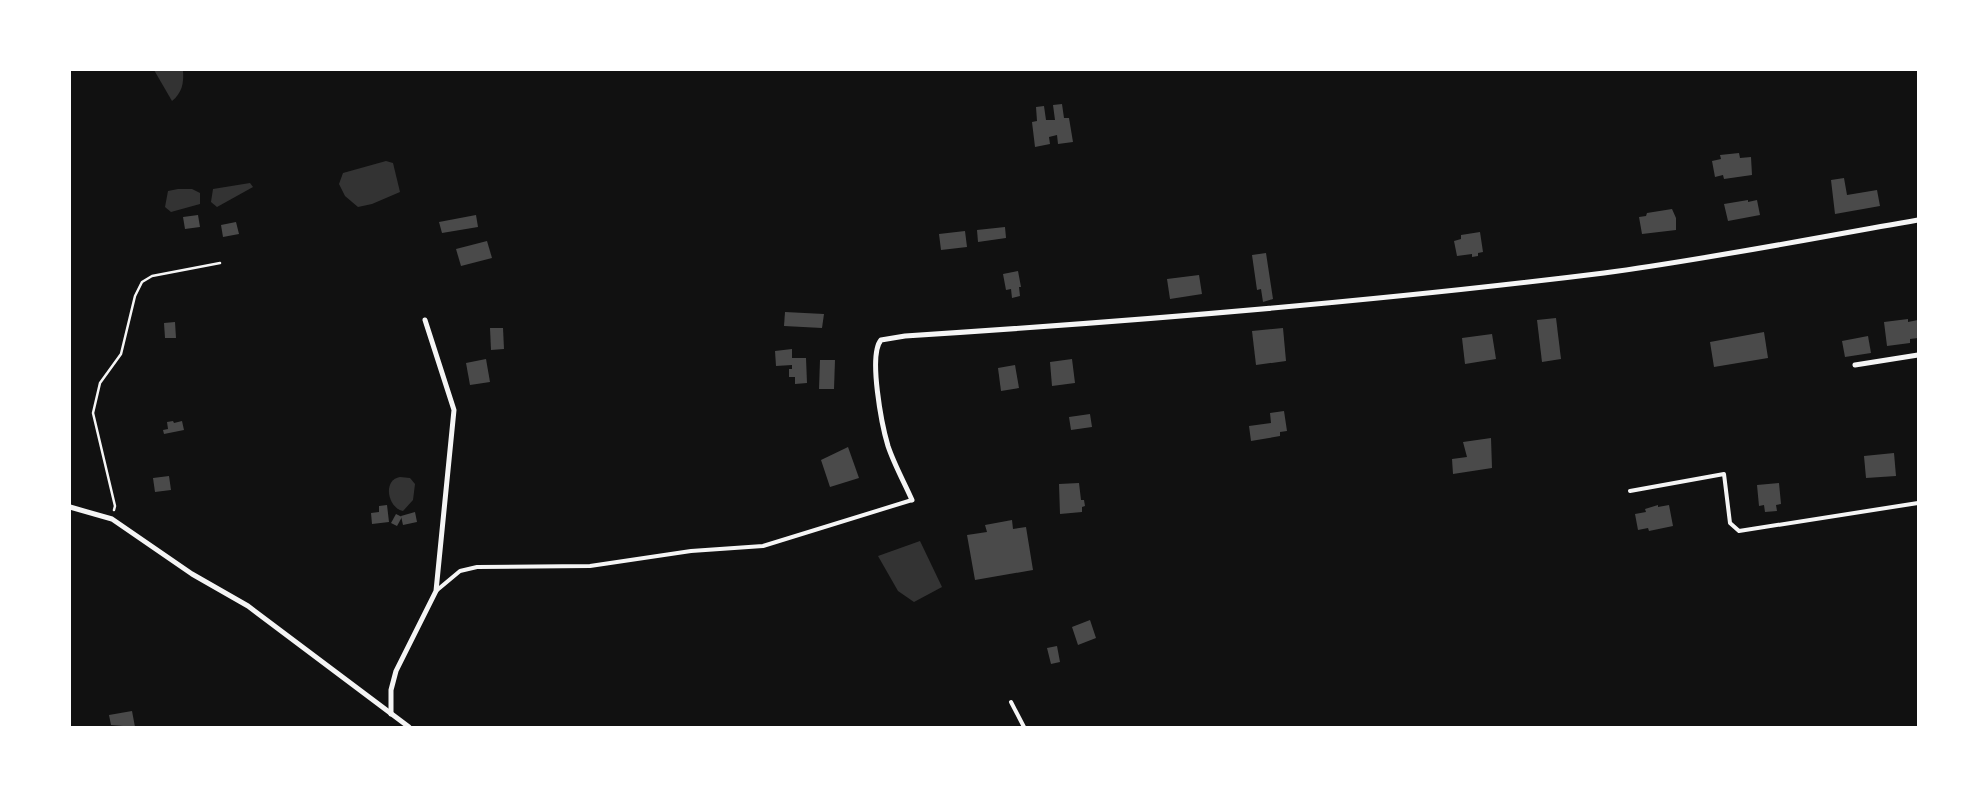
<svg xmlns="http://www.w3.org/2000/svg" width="1988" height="797" font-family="Lato,sans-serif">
  <rect width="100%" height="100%" fill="#111"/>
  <g fill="#333">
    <path d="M 154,70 L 183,70 C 184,83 182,93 172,101 Z"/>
    <path d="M 386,161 L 393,163 L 400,192 L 372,204 L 358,207 L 345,196 L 339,184 L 343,173 Z"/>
    <path d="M 250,183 L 253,187 L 217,207 L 211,202 L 213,189 Z"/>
    <path d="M 178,189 L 192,189 L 200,193 L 200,204 L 171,212 L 165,207 L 168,191 Z"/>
    <path d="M 400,477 L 410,478 L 415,484 L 413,500 L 403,511 C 388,508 382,480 400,477 Z"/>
    <path d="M 920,541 L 942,587 L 914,602 L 898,591 L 878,556 Z"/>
  </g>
  <g fill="#4a4a4a">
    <path d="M 1062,104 L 1064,118 L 1069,118 L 1073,142 L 1058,144 L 1057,135 L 1049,137 L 1050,144 L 1035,147 L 1032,122 L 1037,121 L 1036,107 L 1044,106 L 1046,120 L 1055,120 L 1053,105 Z"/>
    <path d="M 1739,153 L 1740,158 L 1751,157 L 1752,175 L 1724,179 L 1723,175 L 1715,177 L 1712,161 L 1721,159 L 1720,155 Z"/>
    <path d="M 1844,178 L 1847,195 L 1877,190 L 1880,206 L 1835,214 L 1831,180 Z"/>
    <path d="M 1748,200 L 1748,202 L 1757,200 L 1760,215 L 1728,221 L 1724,204 Z"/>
    <path d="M 1672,209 L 1676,218 L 1676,230 L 1642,234 L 1639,217 L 1646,216 L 1647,213 Z"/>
    <path d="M 198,215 L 200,227 L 185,229 L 183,217 Z"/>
    <path d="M 476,215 L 478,227 L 442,233 L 439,222 Z"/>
    <path d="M 236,222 L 239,234 L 223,237 L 221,225 Z"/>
    <path d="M 1005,227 L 1006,238 L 978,242 L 977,230 Z"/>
    <path d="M 965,231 L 967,247 L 941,250 L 939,234 Z"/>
    <path d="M 1480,232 L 1483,252 L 1478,253 L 1478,256 L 1472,257 L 1472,254 L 1457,256 L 1454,241 L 1461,239 L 1461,235 Z"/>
    <path d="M 487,241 L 492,258 L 461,266 L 456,249 Z"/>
    <path d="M 1266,253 L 1273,299 L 1263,302 L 1261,289 L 1257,290 L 1252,255 Z"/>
    <path d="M 1018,271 L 1021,287 L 1019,287 L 1020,296 L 1012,298 L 1011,289 L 1006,290 L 1003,274 Z"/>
    <path d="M 1199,275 L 1202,294 L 1170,299 L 1167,279 Z"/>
    <path d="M 785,312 L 824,314 L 822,328 L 784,326 Z"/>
    <path d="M 1556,318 L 1561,359 L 1542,362 L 1537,320 Z"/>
    <path d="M 1908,319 L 1908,322 L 1918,320 L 1918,338 L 1910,339 L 1910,343 L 1887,346 L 1884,322 Z"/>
    <path d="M 175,322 L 176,338 L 165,338 L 164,323 Z"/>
    <path d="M 490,328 L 503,328 L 504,349 L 491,350 Z"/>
    <path d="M 1283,328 L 1286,361 L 1256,365 L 1252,331 Z"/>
    <path d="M 1764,332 L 1768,358 L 1714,367 L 1710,342 Z"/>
    <path d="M 1492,334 L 1496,359 L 1465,364 L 1462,338 Z"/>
    <path d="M 1868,336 L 1871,353 L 1845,357 L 1842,341 Z"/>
    <path d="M 792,349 L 792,358 L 806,358 L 807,383 L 795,384 L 795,377 L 789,377 L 789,369 L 792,369 L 792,365 L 776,366 L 775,351 Z"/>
    <path d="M 486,359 L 490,382 L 470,385 L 466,363 Z"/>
    <path d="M 1072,359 L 1075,383 L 1052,386 L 1050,362 Z"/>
    <path d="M 820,360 L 835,360 L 834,389 L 819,389 Z"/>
    <path d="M 1015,365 L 1019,388 L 1001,391 L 998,368 Z"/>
    <path d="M 1284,411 L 1287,431 L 1280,432 L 1280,436 L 1251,441 L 1249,426 L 1271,423 L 1270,413 Z"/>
    <path d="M 1090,414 L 1092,427 L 1071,430 L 1069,417 Z"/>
    <path d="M 173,421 L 174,423 L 182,421 L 184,430 L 164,434 L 163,430 L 168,429 L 167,422 Z"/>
    <path d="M 1491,438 L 1492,468 L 1453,474 L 1452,459 L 1467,457 L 1463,442 Z"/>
    <path d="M 848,447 L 859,478 L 830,487 L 821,460 Z"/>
    <path d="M 1894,453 L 1896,476 L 1866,478 L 1864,456 Z"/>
    <path d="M 169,476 L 171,490 L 155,492 L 153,478 Z"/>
    <path d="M 1079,483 L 1081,500 L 1084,500 L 1085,506 L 1082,507 L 1082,512 L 1060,514 L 1059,484 Z"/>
    <path d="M 1779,483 L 1781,504 L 1776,505 L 1777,511 L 1765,512 L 1764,505 L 1759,506 L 1757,485 Z"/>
    <path d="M 387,505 L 389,522 L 372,524 L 371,513 L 379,512 L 379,506 Z"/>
    <path d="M 1658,505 L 1658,507 L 1669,505 L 1673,526 L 1649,531 L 1648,528 L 1638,530 L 1635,514 L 1646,512 L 1645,509 Z"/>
    <path d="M 415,512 L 417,522 L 403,525 L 401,516 Z"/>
    <path d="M 396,514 L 402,517 L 397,526 L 391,523 Z"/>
    <path d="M 1012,520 L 1013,529 L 1026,527 L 1033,570 L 975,580 L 967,535 L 987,532 L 985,525 Z"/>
    <path d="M 1090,620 L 1096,638 L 1078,645 L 1072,627 Z"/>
    <path d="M 1057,646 L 1060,662 L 1051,664 L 1047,648 Z"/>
    <path d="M 132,711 L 135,727 L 111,725 L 109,715 Z"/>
  </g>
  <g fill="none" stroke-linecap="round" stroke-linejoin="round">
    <path stroke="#f5f5f5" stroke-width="2.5" d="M 114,510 L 115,506 L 93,413 L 100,383 L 121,354 L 135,296 L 142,282 L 152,276 L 220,263"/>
    <g stroke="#f5f5f5" stroke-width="4">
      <path d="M 1630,491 L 1724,474 L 1730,523 L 1739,531 L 1918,503"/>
      <path d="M 436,591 L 460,571 L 477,567 L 590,566 L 691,551 L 763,546 L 912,500"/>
      <path d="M 1011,702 L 1024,727"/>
    </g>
    <g stroke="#f5f5f5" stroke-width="5">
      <path d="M 1855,365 L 1918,355"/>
      <path d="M 912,500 C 904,482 894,464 888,446 C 882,426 868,355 881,340 L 905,336 C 1139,321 1372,302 1604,273 C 1709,259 1814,238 1918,220"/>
      <path d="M 70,507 L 112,519 L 192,574 L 248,606 L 409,727"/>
      <path d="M 391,714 L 391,690 L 396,671 L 436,591 L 454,410 L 425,320"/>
    </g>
  </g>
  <rect width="1988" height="797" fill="none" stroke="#ffffff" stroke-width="142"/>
</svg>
